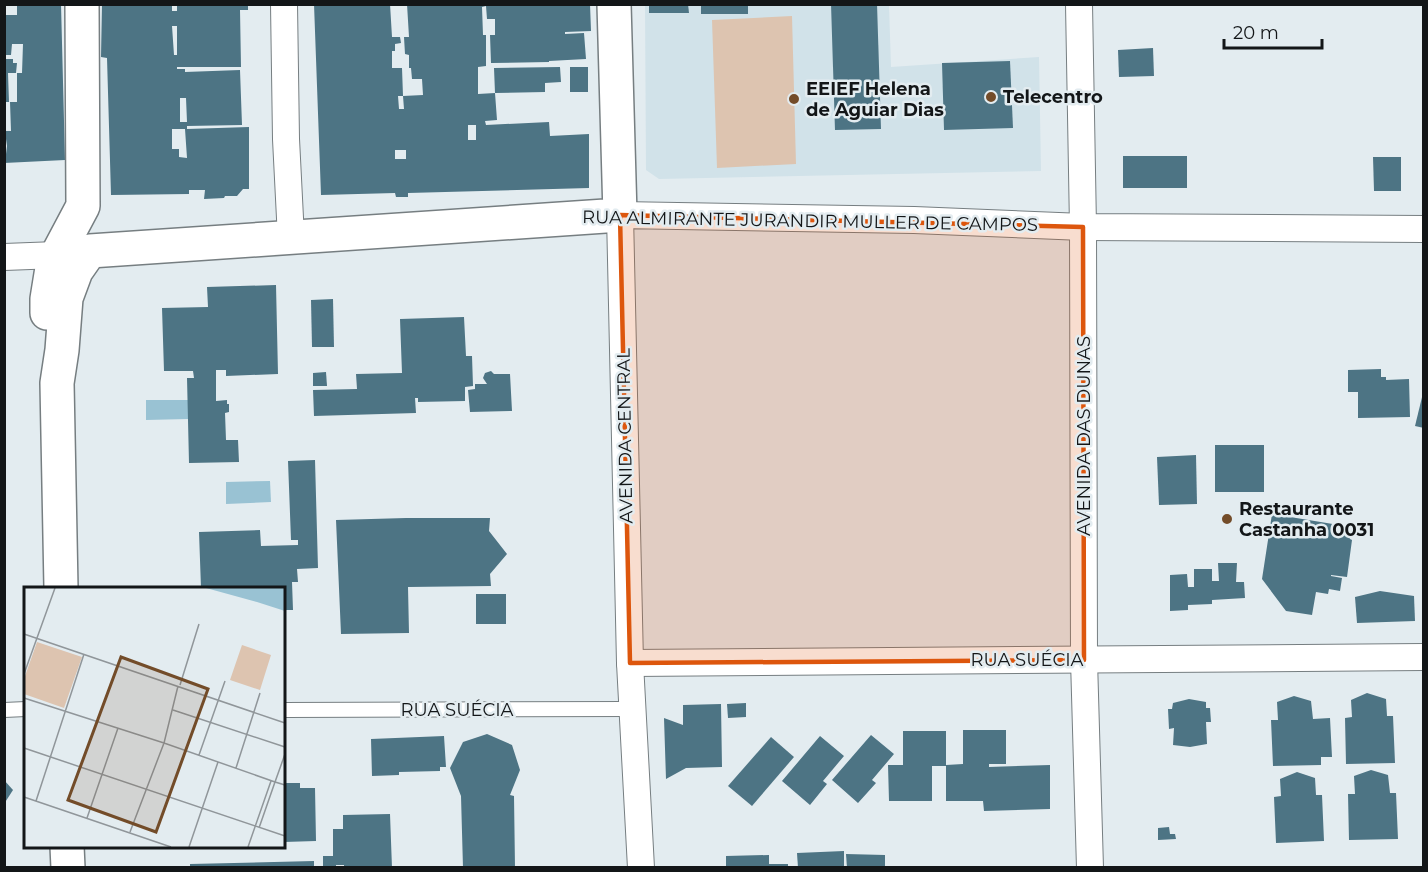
<svg xmlns="http://www.w3.org/2000/svg" width="1428" height="872" font-family="Montserrat,sans-serif">
  <rect width="100%" height="100%" fill="#e3ecf0"/>
  <path fill="#d1e2e9" d="M 645,5 L 889,5 L 891,67 L 1039,57 L 1041,171 L 659,179 L 646,170 Z"/>
  <path fill="#ddc4b0" d="M 792,16 L 796,164 L 717,168 L 712,20 Z"/>
  <g fill="#99c2d3">
    <path d="M 146,400 L 188,400 L 188,419 L 146,420 Z"/>
    <path d="M 270,481 L 271,502 L 226,504 L 226,482 Z"/>
  </g>
  <g fill="#4d7484" fill-rule="evenodd">
    <path d="M 17,4 L 61,4 L 65,160 L 4,163 L 4,154 L 6,154 L 7,146 L 6,139 L 4,139 L 4,131 L 11,131 L 10,102 L 17,102 L 17,73 L 22,73 L 23,44 L 12,44 L 11,55 L 4,55 L 4,15 L 17,15 Z"/>
    <path d="M 102,4 L 172,4 L 172,11 L 177,11 L 177,4 L 248,4 L 248,10 L 240,10 L 241,67 L 177,67 L 177,69 L 185,69 L 185,72 L 240,70 L 242,125 L 187,126 L 187,129 L 249,127 L 249,189 L 243,189 L 237,196 L 225,196 L 224,198 L 204,199 L 205,190 L 189,190 L 189,194 L 111,195 L 107,58 L 101,57 ZM 172,26 L 177,26 L 177,55 L 174,55 ZM 180,98 L 186,98 L 187,122 L 180,122 ZM 172,129 L 185,129 L 187,158 L 179,157 L 179,149 L 172,149 Z"/>
    <path d="M 314,4 L 390,4 L 392,37 L 400,37 L 401,43 L 395,44 L 395,51 L 392,51 L 392,68 L 402,68 L 403,96 L 398,96 L 399,109 L 404,109 L 403,96 L 423,95 L 422,79 L 412,79 L 411,68 L 409,68 L 409,55 L 405,54 L 404,37 L 409,37 L 407,4 L 590,4 L 591,31 L 565,32 L 565,34 L 584,33 L 586,59 L 549,61 L 549,62 L 491,63 L 490,35 L 495,35 L 495,19 L 487,19 L 486,6 L 482,7 L 483,35 L 486,35 L 486,66 L 478,67 L 478,94 L 495,93 L 494,68 L 560,67 L 561,82 L 545,83 L 545,92 L 495,93 L 497,120 L 485,121 L 486,125 L 549,122 L 550,136 L 589,134 L 589,188 L 408,193 L 408,197 L 396,197 L 395,193 L 321,195 ZM 468,125 L 476,125 L 476,140 L 468,140 ZM 395,150 L 406,150 L 406,159 L 395,159 Z"/>
    <path d="M 649,4 L 688,4 L 689,13 L 649,13 Z"/>
    <rect x="701" y="4" width="47" height="10"/>
    <path d="M 831,4 L 877,4 L 881,129 L 835,130 Z"/>
    <path d="M 1153,48 L 1154,76 L 1119,77 L 1118,50 Z"/>
    <path d="M 4,59 L 13,59 L 13,63 L 17,63 L 16,73 L 8,73 L 9,102 L 4,102 Z"/>
    <path d="M 1010,61 L 1013,128 L 944,130 L 942,63 Z"/>
    <rect x="570" y="67" width="18" height="25"/>
    <rect x="1123" y="156" width="64" height="32"/>
    <path d="M 1373,157 L 1401,157 L 1401,191 L 1374,191 Z"/>
    <path d="M 276,285 L 278,374 L 226,376 L 226,370 L 216,370 L 216,401 L 227,400 L 227,404 L 229,404 L 229,412 L 225,413 L 226,440 L 238,440 L 239,462 L 189,463 L 187,378 L 194,378 L 193,371 L 164,371 L 162,308 L 208,307 L 207,287 Z"/>
    <path d="M 333,299 L 334,347 L 312,347 L 311,300 Z"/>
    <path d="M 464,317 L 466,356 L 472,356 L 473,386 L 465,387 L 465,401 L 418,402 L 418,398 L 415,398 L 416,413 L 314,416 L 313,390 L 357,389 L 356,374 L 402,373 L 400,319 Z"/>
    <path d="M 1381,369 L 1381,377 L 1386,377 L 1386,380 L 1409,379 L 1410,417 L 1358,418 L 1358,392 L 1348,392 L 1348,370 Z"/>
    <path d="M 491,371 L 494,374 L 510,374 L 512,411 L 470,412 L 468,390 L 475,389 L 475,384 L 487,384 L 483,378 L 485,373 Z"/>
    <path d="M 326,372 L 327,386 L 313,386 L 313,373 Z"/>
    <path d="M 1423,393 L 1424,393 L 1424,428 L 1415,426 Z"/>
    <rect x="1215" y="445" width="49" height="47"/>
    <path d="M 1196,455 L 1197,504 L 1159,505 L 1157,457 Z"/>
    <path d="M 315,460 L 318,568 L 297,569 L 298,582 L 292,582 L 293,610 L 284,610 L 284,588 L 201,588 L 199,532 L 260,530 L 261,546 L 298,545 L 298,540 L 291,540 L 288,461 Z"/>
    <path d="M 1272,514 L 1351,527 L 1350,539 L 1352,540 L 1347,577 L 1331,575 L 1331,576 L 1342,578 L 1340,591 L 1329,589 L 1328,594 L 1316,592 L 1312,615 L 1286,611 L 1262,579 Z"/>
    <path d="M 406,518 L 490,518 L 489,531 L 507,554 L 490,574 L 491,586 L 408,587 L 409,633 L 341,634 L 336,520 Z"/>
    <path d="M 1218,563 L 1237,563 L 1236,582 L 1244,582 L 1245,598 L 1212,600 L 1212,604 L 1188,605 L 1188,610 L 1170,611 L 1170,575 L 1187,574 L 1188,587 L 1194,587 L 1194,569 L 1212,569 L 1212,581 L 1219,581 Z"/>
    <path d="M 1380,591 L 1414,596 L 1415,621 L 1357,623 L 1355,597 Z"/>
    <rect x="476" y="594" width="30" height="30"/>
    <path d="M 1367,693 L 1386,699 L 1387,716 L 1393,716 L 1395,763 L 1346,764 L 1345,718 L 1352,717 L 1351,700 Z"/>
    <path d="M 1294,696 L 1311,701 L 1313,719 L 1330,718 L 1332,757 L 1321,757 L 1321,765 L 1273,766 L 1271,720 L 1278,720 L 1277,702 Z"/>
    <path d="M 1189,699 L 1206,702 L 1206,708 L 1210,708 L 1211,722 L 1206,722 L 1207,744 L 1190,747 L 1173,745 L 1174,728 L 1169,729 L 1168,709 L 1172,709 L 1173,703 Z"/>
    <path d="M 746,703 L 746,717 L 728,718 L 727,704 Z"/>
    <path d="M 721,704 L 722,767 L 686,768 L 666,779 L 664,718 L 683,725 L 683,705 Z"/>
    <path d="M 963,730 L 1006,730 L 1006,764 L 989,764 L 989,767 L 1050,765 L 1050,809 L 984,811 L 983,801 L 946,801 L 946,766 L 932,766 L 932,801 L 889,801 L 888,765 L 903,765 L 903,731 L 946,731 L 946,765 L 963,764 Z"/>
    <path d="M 487,734 L 512,745 L 520,770 L 510,795 L 514,796 L 515,868 L 463,868 L 461,796 L 450,768 L 463,742 Z"/>
    <path d="M 871,735 L 894,754 L 872,780 L 876,783 L 858,803 L 832,780 Z"/>
    <path d="M 444,736 L 446,767 L 440,767 L 440,771 L 399,772 L 399,775 L 372,776 L 371,739 Z"/>
    <path d="M 820,736 L 844,756 L 823,781 L 827,784 L 810,805 L 782,781 Z"/>
    <path d="M 771,737 L 794,757 L 752,806 L 728,786 Z"/>
    <path d="M 1371,770 L 1388,775 L 1390,793 L 1396,793 L 1398,839 L 1349,840 L 1348,794 L 1355,794 L 1354,776 Z"/>
    <path d="M 1297,772 L 1315,778 L 1316,795 L 1322,795 L 1324,841 L 1276,843 L 1274,797 L 1281,796 L 1280,779 Z"/>
    <path d="M 4,780 L 13,790 L 4,804 Z"/>
    <path d="M 284,783 L 300,783 L 300,788 L 315,788 L 316,841 L 284,842 Z"/>
    <path d="M 390,814 L 392,868 L 344,868 L 344,865 L 336,865 L 336,868 L 323,868 L 323,856 L 333,856 L 333,829 L 343,829 L 343,815 Z"/>
    <path d="M 1169,827 L 1170,834 L 1175,834 L 1176,839 L 1158,840 L 1158,828 Z"/>
    <path d="M 844,851 L 844,868 L 798,868 L 797,853 Z"/>
    <path d="M 846,854 L 885,855 L 885,868 L 847,868 Z"/>
    <path d="M 769,855 L 769,864 L 788,864 L 788,868 L 726,868 L 726,856 Z"/>
    <path d="M 314,861 L 314,868 L 190,868 L 190,864 Z"/>
  </g>
  <g fill="none" stroke-linecap="round" stroke-linejoin="round">
    <g stroke="#767e81" stroke-width="16">
      <g id="lane">
        <path d="M 4,710 L 26,709"/>
        <path d="M 284,710 L 631,709"/>
      </g>
    </g>
    <g stroke="#767e81" stroke-width="28">
      <g id="street">
        <path d="M 284,4 L 286,139 L 291,238"/>
        <path d="M 1079,4 L 1083,227 L 1084,660 L 1090,868"/>
        <path d="M 4,257 L 57,255"/>
        <path d="M 630,663 L 1424,657"/>
        <path d="M 641,868 L 630,663 L 620,215 L 914,220 L 1083,227 L 1424,229"/>
      </g>
    </g>
    <g stroke="#767e81" stroke-width="36">
      <g id="secondary">
        <path d="M 47,313 L 47,299 L 52,268 L 57,255 L 83,206 L 82,4"/>
        <path d="M 61,588 L 57,383 L 62,350 L 66,298 L 76,271 L 90,251 L 620,215 L 614,4"/>
        <path d="M 67,846 L 68,868"/>
      </g>
    </g>
    <use href="#lane" stroke="#fff" stroke-width="14"/>
    <use href="#street" stroke="#fff" stroke-width="26"/>
    <use href="#secondary" stroke="#fff" stroke-width="33"/>
  </g>
  <path fill="#dd560d" fill-opacity="0.2" stroke="#dd560d" stroke-width="4.5" stroke-linejoin="round" d="M 620,215 L 1083,227 L 1084,660 L 630,663 Z"/>
  <g fill="#734c29" stroke="#e3ecf0" stroke-width="2">
    <circle cx="991" cy="97" r="6"/>
    <circle cx="794" cy="99" r="6"/>
    <circle cx="1227" cy="519" r="6"/>
  </g>
  <g text-anchor="middle" stroke-width="5" stroke-linejoin="round" paint-order="stroke">
    <g font-size="18" font-weight="bold" fill="#131618" stroke="#e3ecf0" text-anchor="start">
      <text x="806" y="95">EEIEF Helena<tspan x="806" dy="21">de Aguiar Dias</tspan></text>
      <text x="1003" y="103">Telecentro</text>
      <text x="1239" y="515">Restaurante<tspan x="1239" dy="21">Castanha 0031</tspan></text>
    </g>
    <g font-size="18" fill="#131618" stroke="#e3ecf0">
      <text transform="translate(810 221) rotate(1)" y="6">RUA ALMIRANTE JURANDIR MULLER DE CAMPOS</text>
      <text transform="translate(625 436) rotate(-91)" y="6">AVENIDA CENTRAL</text>
      <text transform="translate(1084 436) rotate(-90)" y="6">AVENIDA DAS DUNAS</text>
      <text x="1027" y="666">RUA SUÉCIA</text>
      <text x="457" y="716">RUA SUÉCIA</text>
    </g>
  </g>
  <g transform="translate(24 587)">
    <rect width="261" height="261" fill="#e3ecf0"/>
    <path d="M 13,55 L 58,70 L 40,121 L 0,107 L 0,92 ZM 218,58 L 247,68 L 236,103 L 206,93 Z" fill="#ddc4b0"/>
    <path d="M 182,1 L 261,1 L 261,24 L 233,15 Z" fill="#99c2d3"/>
    <path fill="none" stroke="#90969a" stroke-width="1.5" d="M 0,47 L 261,136M 0,87 L 31,1M 156,98 L 175,37M 154,99 L 140,156 L 251,195 L 261,167M 0,111 L 140,156 L 106,245M 149,123 L 261,160M 0,161 L 261,249M 175,168 L 201,94M 212,181 L 236,106M 0,210 L 147,260M 12,214 L 60,67M 63,231 L 94,141M 235,241 L 251,195 L 261,198M 165,260 L 194,175M 224,260 L 247,194"/>
    <path fill="#734c29" fill-opacity="0.15" stroke="#734c29" stroke-width="3" d="M 97,70 L 184,102 L 132,245 L 44,213 Z"/>
    <rect width="261" height="261" fill="none" stroke="#131618" stroke-width="3"/>
  </g>
  <rect width="1428" height="872" fill="none" stroke="#131618" stroke-width="12"/>
  <path d="M1224 39v9h98v-9" fill="none" stroke="#131618" stroke-width="3"/>
  <text x="1233" y="39" font-size="18" fill="#131618" stroke="#e3ecf0" stroke-width="4.5" paint-order="stroke">20 m</text>
</svg>
